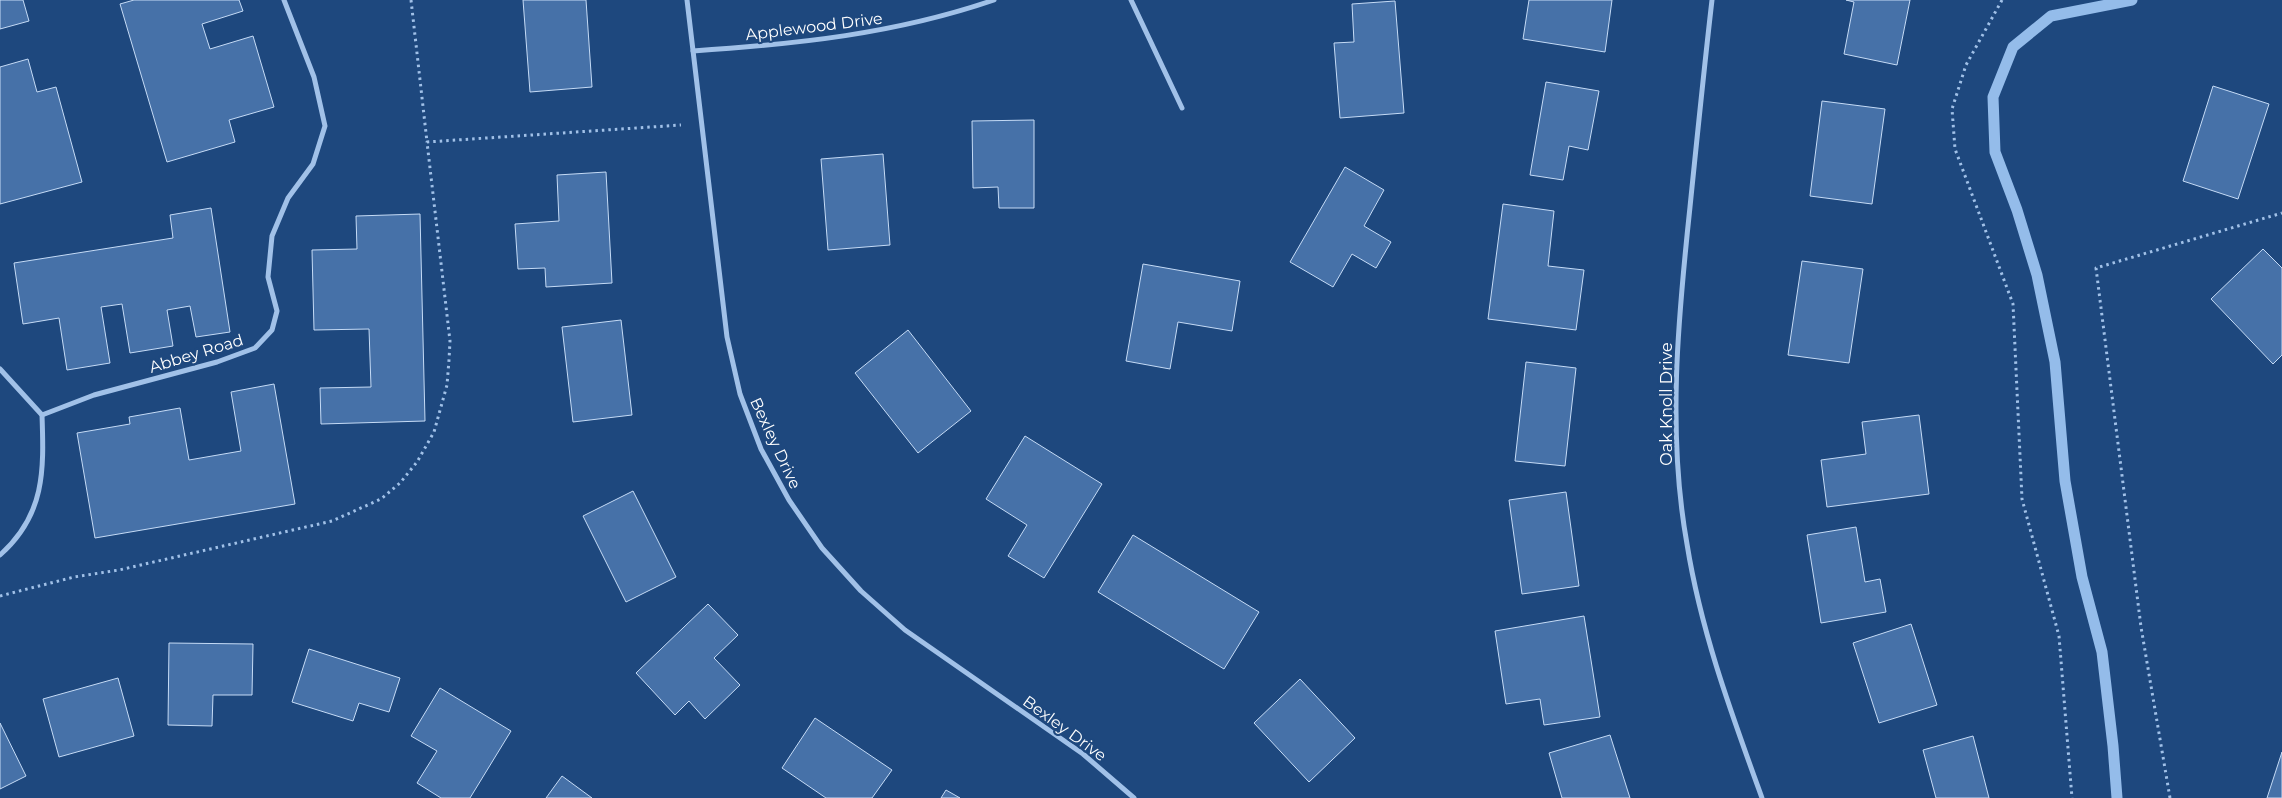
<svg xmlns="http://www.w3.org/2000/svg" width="2282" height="798" font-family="Montserrat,sans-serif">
  <rect width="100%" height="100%" fill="#1e487e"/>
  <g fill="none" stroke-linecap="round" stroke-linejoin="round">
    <path stroke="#94bcea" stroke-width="11" d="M 2117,798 L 2113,746 L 2102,652 L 2082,577 L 2065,481 L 2055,362 L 2037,275 L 2017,210 L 1995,152 L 1993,97 L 2013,47 L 2051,16 L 2132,0"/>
  </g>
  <g fill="#4671a8" stroke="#c5dbf6">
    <path d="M 0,0 L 23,0 L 29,21 L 0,29 Z"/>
    <path d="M 134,0 L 239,0 L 243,11 L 202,24 L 210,49 L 253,36 L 274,107 L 229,120 L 235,142 L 167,162 L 120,4 Z"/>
    <path d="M 523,0 L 586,0 L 592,87 L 530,92 Z"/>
    <path d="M 1529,0 L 1612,0 L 1605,52 L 1523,39 Z"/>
    <path d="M 1846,0 L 1910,0 L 1897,65 L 1844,54 L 1854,2 Z"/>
    <path d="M 1395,1 L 1404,113 L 1340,118 L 1334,43 L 1354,42 L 1352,4 Z"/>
    <path d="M 28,59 L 37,92 L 56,87 L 82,182 L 0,204 L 0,67 Z"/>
    <path d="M 1546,82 L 1599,91 L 1588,150 L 1569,146 L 1563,180 L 1530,175 Z"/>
    <path d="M 2213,86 L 2269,104 L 2238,199 L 2183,181 Z"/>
    <path d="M 1822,101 L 1885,109 L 1872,204 L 1810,196 Z"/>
    <path d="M 1034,120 L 1034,208 L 999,208 L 998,187 L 973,188 L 972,121 Z"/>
    <path d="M 883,154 L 890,245 L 828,250 L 821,159 Z"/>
    <path d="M 1345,167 L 1384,190 L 1364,226 L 1391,242 L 1376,268 L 1352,254 L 1333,287 L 1290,262 Z"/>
    <path d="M 606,172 L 612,283 L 546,287 L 545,268 L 518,269 L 515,224 L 559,221 L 557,175 Z"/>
    <path d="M 1503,204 L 1554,211 L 1548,266 L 1584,270 L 1576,330 L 1488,319 Z"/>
    <path d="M 211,208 L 230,332 L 196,337 L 190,306 L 167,310 L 173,346 L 130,353 L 122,304 L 101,307 L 110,363 L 67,370 L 59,318 L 23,324 L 14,263 L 173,238 L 170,215 Z"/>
    <path d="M 420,214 L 425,421 L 321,424 L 320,388 L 371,387 L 369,329 L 314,330 L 312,250 L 357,249 L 356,216 Z"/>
    <path d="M 2263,249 L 2282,268 L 2282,355 L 2273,364 L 2211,299 Z"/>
    <path d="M 1802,261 L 1863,269 L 1849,363 L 1788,355 Z"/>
    <path d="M 1143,264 L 1240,281 L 1232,331 L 1178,322 L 1170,369 L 1126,361 Z"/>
    <path d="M 621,320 L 632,415 L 573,422 L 562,327 Z"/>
    <path d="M 908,330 L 971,411 L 918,453 L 855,373 Z"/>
    <path d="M 1526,362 L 1576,368 L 1565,466 L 1515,461 Z"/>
    <path d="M 274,384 L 295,504 L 95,538 L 77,433 L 130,424 L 129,417 L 180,408 L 189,460 L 241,451 L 231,392 Z"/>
    <path d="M 1919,415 L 1929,494 L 1827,507 L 1821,460 L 1866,454 L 1862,422 Z"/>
    <path d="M 1025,436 L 1102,484 L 1044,578 L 1008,556 L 1027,525 L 986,499 Z"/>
    <path d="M 633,491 L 676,577 L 626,602 L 583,516 Z"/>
    <path d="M 1566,492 L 1579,586 L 1522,594 L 1509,500 Z"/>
    <path d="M 1856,527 L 1865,582 L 1880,579 L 1886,612 L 1821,623 L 1807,535 Z"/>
    <path d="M 1133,535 L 1259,612 L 1224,669 L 1098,592 Z"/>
    <path d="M 708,604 L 738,635 L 714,658 L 740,685 L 705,719 L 689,701 L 675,715 L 636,673 Z"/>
    <path d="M 1584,616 L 1600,717 L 1544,725 L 1540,699 L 1506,704 L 1495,631 Z"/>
    <path d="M 1911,624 L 1937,705 L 1879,723 L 1853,643 Z"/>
    <path d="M 169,643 L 253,644 L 252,695 L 213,695 L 212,726 L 168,725 Z"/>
    <path d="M 309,649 L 400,678 L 389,712 L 359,703 L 353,721 L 292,702 Z"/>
    <path d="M 118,678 L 134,736 L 59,757 L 43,699 Z"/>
    <path d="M 1300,679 L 1355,738 L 1309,782 L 1254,723 Z"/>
    <path d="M 440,688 L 511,731 L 470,798 L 441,798 L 417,783 L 437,751 L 411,736 Z"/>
    <path d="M 815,718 L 892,770 L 872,798 L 826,798 L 782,768 Z"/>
    <path d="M 0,723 L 26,776 L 0,789 Z"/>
    <path d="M 1610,735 L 1630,798 L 1562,798 L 1549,753 Z"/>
    <path d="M 1973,736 L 1989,798 L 1936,798 L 1923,750 Z"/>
    <path d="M 2282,752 L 2282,798 L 2267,798 Z"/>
    <path d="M 562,776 L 592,798 L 546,798 Z"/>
    <path d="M 946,790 L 960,798 L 941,798 Z"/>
  </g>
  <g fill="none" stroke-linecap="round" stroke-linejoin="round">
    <g stroke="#a1c1e8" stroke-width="3" stroke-dasharray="2.5 4" stroke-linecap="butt">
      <path d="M 411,0 L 427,142"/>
      <path d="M 2002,0 L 1966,65 L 1952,109 L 1955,149 L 2013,304 L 2022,499 L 2059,636 L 2072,798"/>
      <path d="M 0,596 L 74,577 L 119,570 L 332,521 L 381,499 L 400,483 L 417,462 L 434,432 L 447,385 L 449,360 L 450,341 L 427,142 L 681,125"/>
      <path d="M 2170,798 L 2141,627 L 2096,268 L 2282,213"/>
    </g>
    <g stroke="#a1c1e8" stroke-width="5">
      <path d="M 687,0 L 727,337 L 740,394 L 761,449 L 789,500 L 822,548 L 861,591 L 905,630 L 1083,754 L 1134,798"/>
      <path d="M 1131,0 L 1182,108"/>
      <path d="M 1712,0 C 1704,69 1697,138 1690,207 C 1678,319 1667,433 1687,544 C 1701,632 1732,715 1762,798"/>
      <path d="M 693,51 C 797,44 895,34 994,0"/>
      <path d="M 0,369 L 42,415 C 44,471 45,515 0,555"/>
      <path d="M 42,415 L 94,395 L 217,362 L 255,348 L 272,330 L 277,311 L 268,277 L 272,236 L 288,198 L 313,164 L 325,126 L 314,77 L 284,0"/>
    </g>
  </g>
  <g text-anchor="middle" stroke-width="4.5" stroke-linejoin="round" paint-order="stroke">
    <g font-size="16" fill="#fff" stroke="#1e487e">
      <text transform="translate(814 26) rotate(-7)" y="6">Applewood Drive</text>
      <text transform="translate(196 353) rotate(-17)" y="6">Abbey Road</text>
      <text transform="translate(1666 404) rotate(-90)" y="6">Oak Knoll Drive</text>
      <text transform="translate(776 443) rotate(65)" y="6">Bexley Drive</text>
      <text transform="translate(1065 728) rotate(36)" y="6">Bexley Drive</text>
    </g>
  </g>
</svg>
